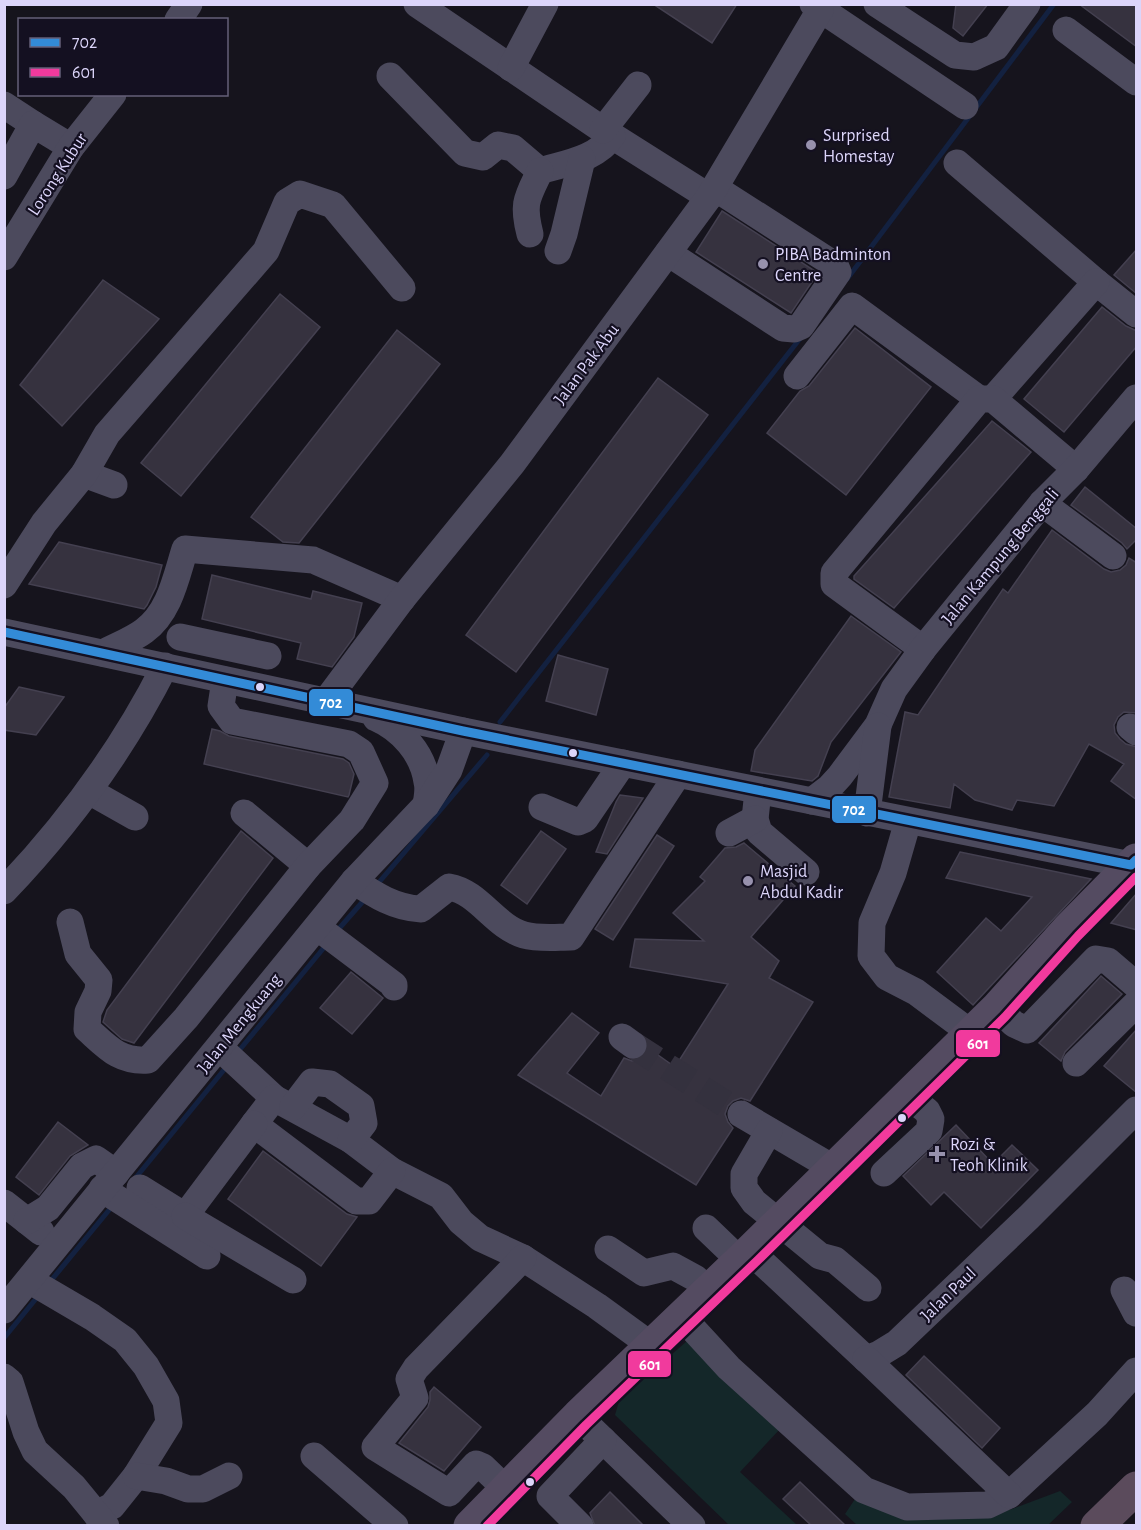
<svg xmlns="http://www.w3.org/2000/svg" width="1141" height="1530" font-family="'Alegreya Sans',sans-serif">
  <rect width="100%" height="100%" fill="#16141d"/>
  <g fill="#142729">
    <path d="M 687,1341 L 780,1429 L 740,1472 L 797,1525 L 729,1525 L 615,1415 L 619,1401 Z"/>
    <path d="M 1060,1491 L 1072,1502 L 1048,1525 L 857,1525 L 845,1514 L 857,1496 L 1009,1510 Z"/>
  </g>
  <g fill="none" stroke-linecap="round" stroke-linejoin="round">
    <g stroke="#132140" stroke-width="5">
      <path d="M 847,279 L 1054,4"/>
      <path d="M 500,722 L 802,336"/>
      <path d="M 375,887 L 487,755"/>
      <path d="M 336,932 L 365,899"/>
      <path d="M 237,1053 L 327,944"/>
      <path d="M 133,1181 L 228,1065"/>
      <path d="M 49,1283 L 114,1204"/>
      <path d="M 4,1338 L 39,1295"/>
    </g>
  </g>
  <g fill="#36323f" stroke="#444050" stroke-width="1.5">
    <path d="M 653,4 L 737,4 L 712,43 Z"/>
    <path d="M 956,4 L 988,4 L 963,36 L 953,28 Z"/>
    <path d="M 1079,4 L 1137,4 L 1137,47 Z"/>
    <path d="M 722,211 L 818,273 L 791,313 L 696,252 Z"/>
    <path d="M 1137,249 L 1137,294 L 1114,275 Z"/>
    <path d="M 103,280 L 159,319 L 62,426 L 20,385 Z"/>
    <path d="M 280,294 L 320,327 L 181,496 L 141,463 Z"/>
    <path d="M 1102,307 L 1126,326 L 1137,331 L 1137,346 L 1064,432 L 1024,399 Z"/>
    <path d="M 855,328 L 931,387 L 846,495 L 767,433 L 800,391 L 809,386 Z"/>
    <path d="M 397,330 L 440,364 L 299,543 L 283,542 L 251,517 Z"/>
    <path d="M 658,378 L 708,415 L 516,672 L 466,635 Z"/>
    <path d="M 992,421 L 1031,452 L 894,608 L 854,579 L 854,576 Z"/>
    <path d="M 1085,487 L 1137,529 L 1137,539 L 1127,549 L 1122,543 L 1071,505 Z"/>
    <path d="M 1052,530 L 1104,569 L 1111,572 L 1120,570 L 1126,565 L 1129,558 L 1137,563 L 1137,713 L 1124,712 L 1118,717 L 1114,725 L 1115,733 L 1120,739 L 1126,744 L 1137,747 L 1137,800 L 1111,781 L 1124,764 L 1089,744 L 1054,806 L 1017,800 L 1012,810 L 975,800 L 954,784 L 950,808 L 889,797 L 905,712 L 918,715 L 1003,589 L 1008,593 Z"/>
    <path d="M 59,542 L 162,565 L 156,587 L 147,605 L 144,609 L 29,584 Z"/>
    <path d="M 212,575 L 311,599 L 313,591 L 362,603 L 354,637 L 332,667 L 297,659 L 301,643 L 202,619 Z"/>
    <path d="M 851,616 L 901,652 L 831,742 L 818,776 L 812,781 L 751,771 L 755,750 Z"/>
    <path d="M 558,655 L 608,669 L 596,715 L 546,701 Z"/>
    <path d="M 19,687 L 64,697 L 36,735 L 4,730 L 4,708 Z"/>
    <path d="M 212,729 L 220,731 L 229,736 L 343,759 L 349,763 L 354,774 L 349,795 L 348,797 L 204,764 Z"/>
    <path d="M 620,795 L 643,798 L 607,854 L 596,852 L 616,802 Z"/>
    <path d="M 241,831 L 273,858 L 134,1043 L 122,1039 L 103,1022 L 107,1010 Z"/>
    <path d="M 541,831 L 566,849 L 527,904 L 501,885 Z"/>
    <path d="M 657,835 L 674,846 L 613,940 L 595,929 Z"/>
    <path d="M 744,843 L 795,886 L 751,937 L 779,961 L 769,978 L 813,1002 L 750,1101 L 741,1098 L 733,1101 L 728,1106 L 725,1114 L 728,1122 L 733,1128 L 696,1185 L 518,1075 L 572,1013 L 599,1033 L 567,1073 L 601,1096 L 624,1058 L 632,1061 L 640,1059 L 645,1055 L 648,1048 L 675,1067 L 728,984 L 630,967 L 635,939 L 704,941 L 673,913 L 705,881 L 700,877 L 725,848 L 736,847 Z"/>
    <path d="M 960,852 L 1091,879 L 973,1005 L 937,972 L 986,918 L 1001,931 L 1032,897 L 946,878 Z"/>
    <path d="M 1137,893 L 1137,930 L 1111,923 Z"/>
    <path d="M 351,972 L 383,998 L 352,1034 L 320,1008 Z"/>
    <path d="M 1101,976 L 1122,994 L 1065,1052 L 1061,1061 L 1039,1043 Z"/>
    <path d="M 1137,1029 L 1137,1093 L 1104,1066 Z"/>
    <path d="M 58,1122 L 88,1145 L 70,1156 L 39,1195 L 16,1177 Z"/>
    <path d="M 956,1125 L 993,1164 L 1012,1145 L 1038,1170 L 981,1228 L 944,1192 L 931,1205 L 903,1176 Z"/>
    <path d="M 263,1151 L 347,1214 L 357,1217 L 321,1266 L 228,1199 Z"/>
    <path d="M 924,1356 L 1000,1428 L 982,1448 L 906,1375 Z"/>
    <path d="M 434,1387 L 481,1427 L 444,1471 L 399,1443 L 428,1407 L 430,1400 L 430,1392 Z"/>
    <path d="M 800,1482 L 846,1526 L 812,1526 L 783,1499 Z"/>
    <path d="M 610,1492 L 644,1526 L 595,1526 L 590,1513 Z"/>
  </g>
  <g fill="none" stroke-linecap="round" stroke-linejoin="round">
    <path stroke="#34313e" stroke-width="27" stroke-dasharray="27 14" stroke-linecap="butt" d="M 633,1045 L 741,1114"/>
    <g stroke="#4c4a5d" stroke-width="27">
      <path d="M 417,4 L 603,130 L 709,197"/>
      <path d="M 813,4 L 965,106"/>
      <path d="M 877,4 L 955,55 L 974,57 L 996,47 L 1027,4"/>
      <path d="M 178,20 L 189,4"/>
      <path d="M 1066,30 L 1136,82"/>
      <path d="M 511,68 L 545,4"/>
      <path d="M 390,76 L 465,153 L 483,157 L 498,145 L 513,148 L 540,171 C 566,163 597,159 612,136"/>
      <path d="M 4,105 L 33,124"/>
      <path d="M 603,130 L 638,85"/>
      <path d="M 957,163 L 1096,282 L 1136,314"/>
      <path d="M 4,176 L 33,124 L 71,147"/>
      <path d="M 530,234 C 522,203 527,198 540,171"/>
      <path d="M 558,251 L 564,234 L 582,159"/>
      <path d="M 668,253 L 783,328 L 794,329 L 801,326 L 838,272 L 835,265 L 715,188"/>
      <path d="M 4,257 L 71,147 L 113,94"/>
      <path d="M 797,376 L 852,306 L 979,399"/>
      <path d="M 993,399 L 1096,282"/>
      <path d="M 84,474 L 114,485"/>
      <path d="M 1042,503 L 1113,556"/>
      <path d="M 4,585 L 44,523 L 84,474 L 107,434 L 266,251 L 287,202 L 300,194 L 333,205 L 402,288"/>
      <path d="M 4,632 L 463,731 L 1136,866"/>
      <path d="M 180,637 L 268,656"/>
      <path d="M 923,649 L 834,584 L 834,573 L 979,399 L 993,399 L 1076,469"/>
      <path d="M 103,653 C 116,646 132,640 144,631 C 170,612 176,577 185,549 L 313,560 L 402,599"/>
      <path d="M 326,701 L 402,599 L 512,464 L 709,197 L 820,10"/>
      <path d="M 376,718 C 401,729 423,753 427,782 C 429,789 427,798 426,805"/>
      <path d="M 1130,727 L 1136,732"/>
      <path d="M 89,791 L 135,817"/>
      <path d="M 758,791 L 755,819 L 759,832 L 806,872"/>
      <path d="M 812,801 L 829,788 L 840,776 L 878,725 L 894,689 L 923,649 L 1042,503 L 1076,469 L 1136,398"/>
      <path d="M 542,807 L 578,822 L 585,819 L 623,763"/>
      <path d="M 244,813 L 308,866"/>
      <path d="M 867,813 L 878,726"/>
      <path d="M 908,821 L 893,873 L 872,923 L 871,956 L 887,977 L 916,992 L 971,1033"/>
      <path d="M 729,833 L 755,819"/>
      <path d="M 354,881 C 375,895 395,908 421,909 L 449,887 C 479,892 494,926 524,935 C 538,939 557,937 571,937 L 678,774"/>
      <path d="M 4,891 C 68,824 123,749 165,666"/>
      <path d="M 70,922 L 78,954 L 99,980 L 98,991 L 88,1012 L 87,1029 C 107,1047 119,1062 148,1060 L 186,1018 L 308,866 L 352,820 L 375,783 L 361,752 L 349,744 L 232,721 L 221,706 L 225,680"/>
      <path d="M 317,927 L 394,985 L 394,987"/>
      <path d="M 997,1008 L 1014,1024 L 1027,1030 L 1096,959 L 1108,961 L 1136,985"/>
      <path d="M 622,1037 L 633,1045"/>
      <path d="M 220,1048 L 274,1098 L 351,1140 L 392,1171 L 441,1196 L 461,1222 L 480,1238 L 523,1258 L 597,1306 L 652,1346"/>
      <path d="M 1076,1063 L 1136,1004"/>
      <path d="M 274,1098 L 254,1124 L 356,1201 L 369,1201 L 392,1171"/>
      <path d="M 293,1107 L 312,1082 L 330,1084 L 361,1106 L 364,1123 L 351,1140"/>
      <path d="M 741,1114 L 833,1168"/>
      <path d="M 769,1131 L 744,1174 L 744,1188 L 754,1202 L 820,1256 L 835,1260 L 868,1288"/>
      <path d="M 884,1173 L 929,1131 L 931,1119 L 927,1111 L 907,1095"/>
      <path d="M 140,1188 L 185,1216 L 254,1124"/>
      <path d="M 102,1189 L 207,1256"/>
      <path d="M 4,1203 L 41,1232"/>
      <path d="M 185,1216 L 293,1280"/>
      <path d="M 27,1221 L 48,1208 L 82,1166 L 96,1159 L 116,1173"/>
      <path d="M 706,1228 L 730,1251 L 738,1263"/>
      <path d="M 608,1249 L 644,1273 L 673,1266 L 695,1278 L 709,1290"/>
      <path d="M 750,1251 L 866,1359 L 879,1354 L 897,1343 L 1029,1217 L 1136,1110"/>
      <path d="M 29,1280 L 92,1317 L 125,1340 L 146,1366 L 166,1401 L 169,1423 L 136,1476 L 112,1506 L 96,1514"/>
      <path d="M 1124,1290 L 1136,1313"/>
      <path d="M 4,1310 L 354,881 L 426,805 L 449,770 L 463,731"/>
      <path d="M 682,1317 L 729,1368 L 864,1490 L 907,1507 L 988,1505 L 1009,1495 L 1097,1414 L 1136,1371"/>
      <path d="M 866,1359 L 1009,1495"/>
      <path d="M 4,1377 L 10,1382 L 26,1432 L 35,1451 L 74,1487 L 106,1526"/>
      <path d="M 578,1416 L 692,1526"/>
      <path d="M 314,1456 L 395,1526"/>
      <path d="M 136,1476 L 166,1481 L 188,1489 L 203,1489 L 229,1476"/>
      <path d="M 506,1489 L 483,1467 L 476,1464 L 449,1493 L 375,1447 L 415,1398 L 409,1379 L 416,1368 L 523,1258"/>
      <path d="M 580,1526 L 550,1496 L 603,1440"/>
    </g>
    <path stroke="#544b61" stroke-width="33" d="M 470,1526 L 578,1416 L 750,1251 L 997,1008 L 1069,928 L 1136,860"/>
    <path stroke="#5b4b5c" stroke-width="33" d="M 1097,1526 L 1136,1488"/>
    <g stroke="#141021" stroke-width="14">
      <path id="bus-1" d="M 4,632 L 463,731 L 1131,865 L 1136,860"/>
    </g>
    <g stroke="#141021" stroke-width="14">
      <path id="bus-2" d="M 487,1526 L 586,1425 L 758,1260 L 1005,1017 L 1078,936 L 1136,877"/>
    </g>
    <use href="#bus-1" stroke="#338bd7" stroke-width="9"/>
    <use href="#bus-2" stroke="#f13a9d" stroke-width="9"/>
  </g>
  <g fill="#9791ad" stroke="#141021" stroke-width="2">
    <circle cx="811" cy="145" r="6"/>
    <circle cx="763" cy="264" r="6"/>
    <circle cx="748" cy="881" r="6"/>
    <path d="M934 1145h6v6h6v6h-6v6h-6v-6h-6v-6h6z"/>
  </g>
  <g fill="#dcd5fa" stroke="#141021" stroke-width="2">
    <circle cx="260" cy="687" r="5"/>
    <circle cx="573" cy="753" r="5"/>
    <circle cx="902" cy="1118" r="5"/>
    <circle cx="530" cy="1482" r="5"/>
  </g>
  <g text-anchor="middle" stroke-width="4.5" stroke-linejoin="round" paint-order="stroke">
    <g font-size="18" fill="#dcd5fa" stroke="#141021" text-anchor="start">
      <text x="823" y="141">Surprised<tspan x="823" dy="21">Homestay</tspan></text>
      <text x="775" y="260">PIBA Badminton<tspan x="775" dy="21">Centre</tspan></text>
      <text x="760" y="877">Masjid<tspan x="760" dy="21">Abdul Kadir</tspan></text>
      <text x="950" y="1150">Rozi &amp;<tspan x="950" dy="21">Teoh Klinik</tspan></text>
    </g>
    <g font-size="18" fill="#dcd5fa" stroke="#141021">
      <text transform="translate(57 174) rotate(-57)" y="6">Lorong Kubur</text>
      <text transform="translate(586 364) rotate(-53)" y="6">Jalan Pak Abu</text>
      <text transform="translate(1000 556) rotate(-50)" y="6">Jalan Kampung Benggali</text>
      <text transform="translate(239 1023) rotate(-51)" y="6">Jalan Mengkuang</text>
      <text transform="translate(948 1294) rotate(-44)" y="6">Jalan Paul</text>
    </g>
  </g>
  <g stroke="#141021" stroke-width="2">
    <rect x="308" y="688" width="46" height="29" rx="6" fill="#338bd7"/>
    <rect x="831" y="795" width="46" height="29" rx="6" fill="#338bd7"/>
    <rect x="955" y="1029" width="46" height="29" rx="6" fill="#f13a9d"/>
    <rect x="627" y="1350" width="45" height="28" rx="6" fill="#f13a9d"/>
  </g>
  <g font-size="16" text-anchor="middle" font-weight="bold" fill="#fff">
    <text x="331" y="708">702</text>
    <text x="854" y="815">702</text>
    <text x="978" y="1049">601</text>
    <text x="650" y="1370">601</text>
  </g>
  <rect width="1141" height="1530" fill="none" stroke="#dcd5fa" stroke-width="12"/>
  <rect x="18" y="18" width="210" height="78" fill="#141021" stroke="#645f78" stroke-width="1.5"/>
  <rect x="30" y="38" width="30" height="9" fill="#338bd7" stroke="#645f78" stroke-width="1.5"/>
  <text x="72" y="48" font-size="18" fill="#dcd5fa">702</text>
  <rect x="30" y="68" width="30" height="9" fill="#f13a9d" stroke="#645f78" stroke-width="1.5"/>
  <text x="72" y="78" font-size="18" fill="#dcd5fa">601</text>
</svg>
